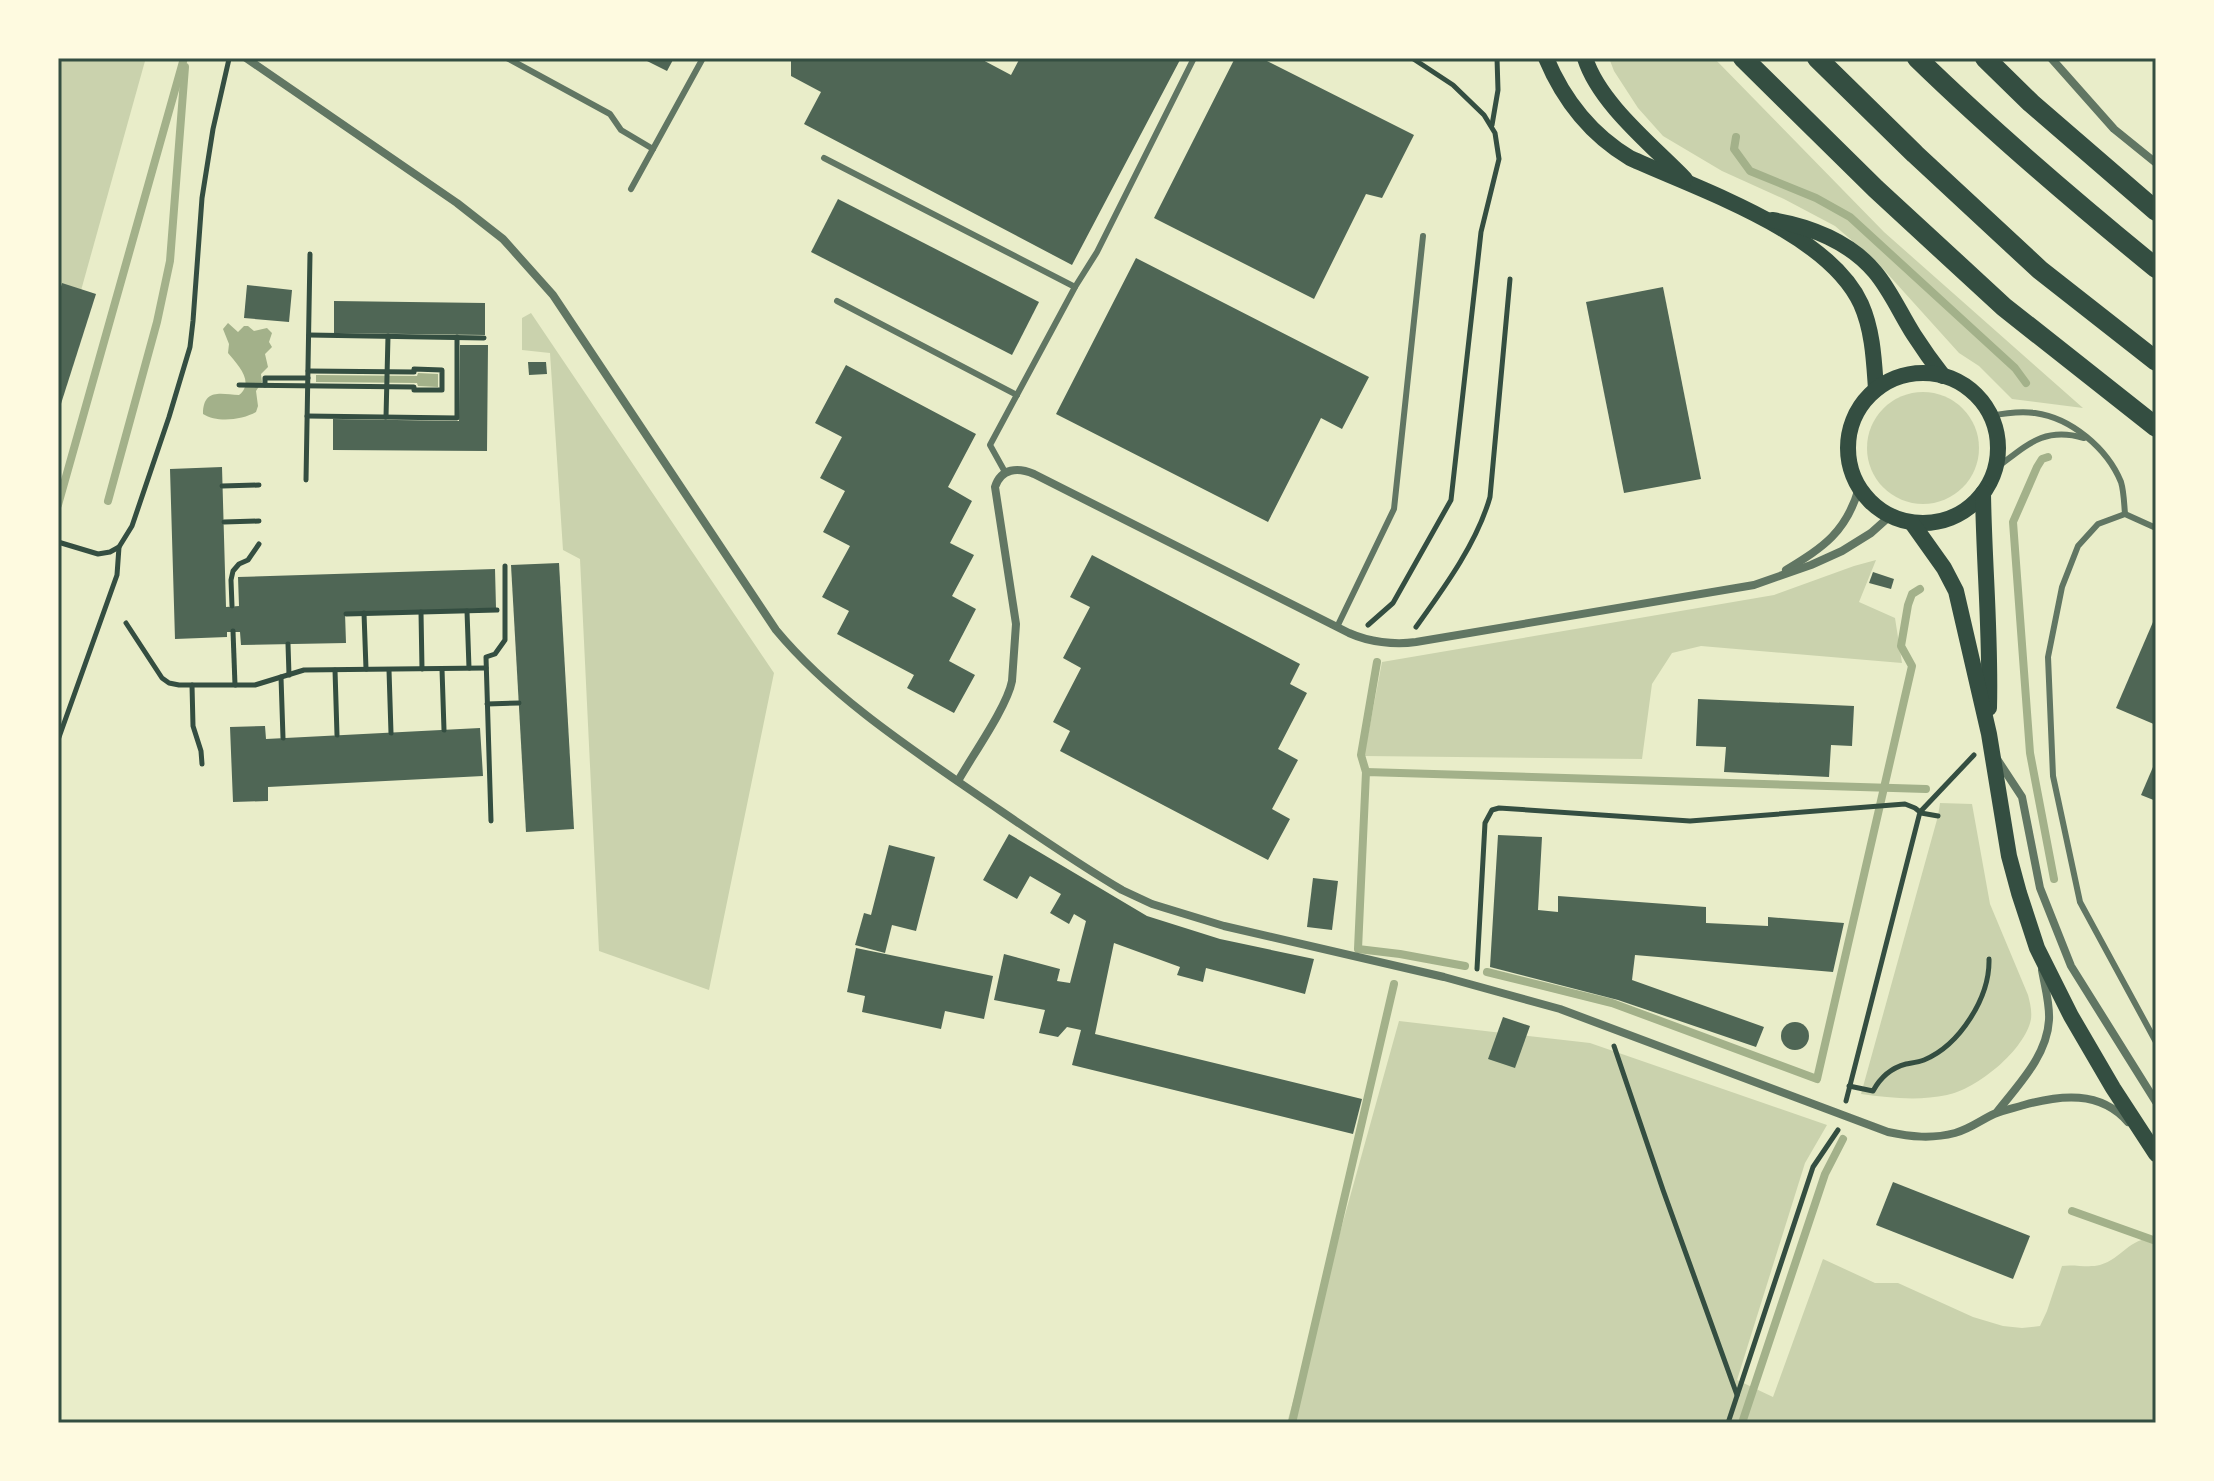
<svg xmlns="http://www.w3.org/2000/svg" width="2214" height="1481" font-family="'DM Sans',sans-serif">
  <rect width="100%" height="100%" fill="#e9edc9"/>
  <g fill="#cad2ad">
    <path d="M 58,58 L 141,58 L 145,61 L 58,373 Z"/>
    <path d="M 1609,58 L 1714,58 L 1884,232 L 2083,408 L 2012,399 L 1979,366 L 1959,353 L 1876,261 L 1835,226 L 1784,199 L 1722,171 L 1663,136 L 1638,108 L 1614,71 Z"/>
    <path d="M 531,313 L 774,673 L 709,990 L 599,951 L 580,559 L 563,550 L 550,353 L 522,350 L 522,318 Z"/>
    <circle cx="1923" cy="448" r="56"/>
    <path d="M 1876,560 L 1859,602 L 1895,618 L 1902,663 L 1701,646 L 1672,653 L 1652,684 L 1642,759 L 1364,756 L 1382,662 L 1774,595 L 1854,566 Z"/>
    <path d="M 1940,803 L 1972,804 L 1990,904 L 2028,995 C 2030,1003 2032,1010 2031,1019 C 2025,1050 1977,1089 1947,1095 C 1919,1101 1890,1098 1861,1094 L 1938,816 Z"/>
    <path d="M 1399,1021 L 1590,1043 L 1827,1125 L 1805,1163 L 1737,1380 L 1773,1397 L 1823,1259 L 1875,1283 L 1898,1283 L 1973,1317 L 2003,1326 L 2022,1328 L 2040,1326 L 2047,1311 L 2062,1266 C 2074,1264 2088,1268 2100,1265 C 2123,1258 2129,1237 2156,1238 L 2156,1423 L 1287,1423 Z"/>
  </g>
  <g fill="#a3b18a">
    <path d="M 228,323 L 238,332 L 244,326 L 248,326 L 254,331 L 267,328 L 272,333 L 269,342 L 272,347 L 265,354 L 268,367 L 261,374 L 262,382 L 256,391 L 258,406 L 256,412 C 242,420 217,423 203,414 C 203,388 221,394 239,395 C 255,382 238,365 228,353 L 229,344 L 223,329 Z"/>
    <path d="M 418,373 L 438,374 L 438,387 L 418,386 L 417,383 L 316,382 L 316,375 L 417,376 Z"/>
  </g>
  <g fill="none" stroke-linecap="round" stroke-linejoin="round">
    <g stroke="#a3b18a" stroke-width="8">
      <path d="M 1736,137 L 1734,149 L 1750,171 L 1816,198 L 1850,217 L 2015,368 L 2026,383"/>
      <path d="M 2048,457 L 2042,459 L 2037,467 L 2013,522 L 2030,753 L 2054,879"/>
      <path d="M 108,501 L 157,322 L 170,261 L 185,67"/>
      <path d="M 58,505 L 184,58"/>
      <path d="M 1366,772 L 1361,755 L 1377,662"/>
      <path d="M 1465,966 L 1400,954 L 1358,949 L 1366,772 L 1926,789"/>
      <path d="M 1487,972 L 1612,1003 L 1817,1079 L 1912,666 L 1901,646 L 1908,605 L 1912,594 L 1920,589"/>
      <path d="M 2072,1211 L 2156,1241"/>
      <path d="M 1292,1423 L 1394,984"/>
      <path d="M 1742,1423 L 1825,1174 L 1843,1139"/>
    </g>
  </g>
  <g fill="#4f6655">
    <path d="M 641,58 L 674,58 L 667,71 Z"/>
    <path d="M 791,58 L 979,58 L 1011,75 L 1020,58 L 1181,58 L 1072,265 L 804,124 L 821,92 L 791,76 Z"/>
    <path d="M 1235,58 L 1261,58 L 1414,135 L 1382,198 L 1366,194 L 1314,299 L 1154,218 Z"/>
    <path d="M 838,199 L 1039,302 L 1012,355 L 811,252 Z"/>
    <path d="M 1136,258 L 1369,377 L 1342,429 L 1321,418 L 1268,522 L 1056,414 Z"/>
    <path d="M 62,283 L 96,294 L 59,410 L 58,297 Z"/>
    <path d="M 247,285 L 292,290 L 289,322 L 244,318 Z"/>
    <path d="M 1663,287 L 1701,479 L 1624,493 L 1586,302 Z"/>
    <path d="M 334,301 L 485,303 L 485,335 L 334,333 Z"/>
    <path d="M 460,345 L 488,345 L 487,451 L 333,450 L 333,419 L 459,421 Z"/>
    <path d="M 528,362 L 546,362 L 547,374 L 529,375 Z"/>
    <path d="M 846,365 L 976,434 L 948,487 L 972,501 L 950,543 L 974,555 L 952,596 L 976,609 L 949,661 L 975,675 L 954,713 L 907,688 L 914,675 L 837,634 L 849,611 L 822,597 L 850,546 L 823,532 L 845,491 L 820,478 L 842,437 L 815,423 Z"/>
    <path d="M 222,467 L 226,607 L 239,606 L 238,577 L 495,569 L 496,608 L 345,613 L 346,643 L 241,645 L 240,632 L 227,632 L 227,637 L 175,639 L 170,469 Z"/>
    <path d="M 1092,555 L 1300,664 L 1290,684 L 1307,693 L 1278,749 L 1298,760 L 1272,809 L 1290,819 L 1268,860 L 1060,751 L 1070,731 L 1053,722 L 1081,668 L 1063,658 L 1090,607 L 1070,597 Z"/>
    <path d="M 559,563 L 574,829 L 526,832 L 511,565 Z"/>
    <path d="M 1873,572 L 1894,579 L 1891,589 L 1869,583 Z"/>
    <path d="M 2156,615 L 2156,725 L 2116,708 Z"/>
    <path d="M 1698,699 L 1854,706 L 1852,746 L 1831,745 L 1829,777 L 1724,772 L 1726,747 L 1696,746 Z"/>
    <path d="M 265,726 L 266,739 L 480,728 L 483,776 L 268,787 L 268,801 L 233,802 L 230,727 Z"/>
    <path d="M 2156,760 L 2156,801 L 2141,795 Z"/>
    <path d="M 1009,834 L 1147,916 L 1220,939 L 1314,959 L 1305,994 L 1206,968 L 1203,982 L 1177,975 L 1180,967 L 1114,943 L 1095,1034 L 1362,1099 L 1353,1134 L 1072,1065 L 1081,1030 L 1067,1027 L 1058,1037 L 1039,1033 L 1045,1010 L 994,1000 L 1004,954 L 1060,969 L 1057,981 L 1070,983 L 1086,921 L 1074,914 L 1069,924 L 1050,913 L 1061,894 L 1030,876 L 1017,899 L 983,880 Z"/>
    <path d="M 1498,835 L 1542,837 L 1538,910 L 1558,912 L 1558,896 L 1706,907 L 1706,923 L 1768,926 L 1768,917 L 1844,923 L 1833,972 L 1635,955 L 1632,980 L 1764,1027 L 1756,1047 L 1618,1000 L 1490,967 Z"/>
    <path d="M 889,845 L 935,857 L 916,931 L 892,925 L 885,953 L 855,945 L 864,913 L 871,915 Z"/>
    <path d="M 1313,878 L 1338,881 L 1332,930 L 1307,927 Z"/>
    <path d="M 856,948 L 993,976 L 984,1019 L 945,1011 L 941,1029 L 862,1012 L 865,996 L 847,992 Z"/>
    <path d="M 1503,1017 L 1530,1026 L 1515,1068 L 1488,1059 Z"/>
    <circle cx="1795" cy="1036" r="14"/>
    <path d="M 1893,1182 L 2030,1236 L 2013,1279 L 1876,1225 Z"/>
  </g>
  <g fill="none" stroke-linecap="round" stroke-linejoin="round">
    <g stroke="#344e41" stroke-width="5">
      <path d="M 1492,125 L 1498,90 L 1497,58"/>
      <path d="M 309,335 L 484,338"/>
      <path d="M 239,385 L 414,387 L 414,390 L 442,390 L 442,370 L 414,369 L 414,372 L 308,371"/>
      <path d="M 265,385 L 265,378 L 308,378"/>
      <path d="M 307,416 L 457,418 L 457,337"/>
      <path d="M 386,417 L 388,336"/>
      <path d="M 306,480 L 310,254"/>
      <path d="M 222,486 L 259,485"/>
      <path d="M 224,522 L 259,521"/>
      <path d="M 58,542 L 98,554 L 110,552 L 119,547 L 132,526 L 169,417 L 190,347 L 193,321 L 202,198 L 213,129 L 229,59"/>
      <path d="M 232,606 L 231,580 L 233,571 L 239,564 L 248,560 L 259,544"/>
      <path d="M 467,611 L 469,668"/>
      <path d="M 421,612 L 422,669"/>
      <path d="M 364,613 L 366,669"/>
      <path d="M 346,614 L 497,610"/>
      <path d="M 126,623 L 162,678 L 169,683 L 179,685 L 255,685 L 304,670 L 486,668"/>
      <path d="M 1368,625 L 1393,603 L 1451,500 L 1481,232 L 1499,159 L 1495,133 L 1484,115 L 1453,85 L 1412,58"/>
      <path d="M 1416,627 C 1444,588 1477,543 1490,497 L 1510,279"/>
      <path d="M 233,631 L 235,685"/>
      <path d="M 288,644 L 289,675"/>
      <path d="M 442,669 L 444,730"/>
      <path d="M 335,670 L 337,735"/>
      <path d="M 389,670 L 391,733"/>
      <path d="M 281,677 L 283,738"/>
      <path d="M 192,685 L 193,726 L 201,751 L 202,764"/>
      <path d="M 487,704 L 519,703"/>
      <path d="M 58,740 L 117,575 L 119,547"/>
      <path d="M 1920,812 L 1974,755"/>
      <path d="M 1921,813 L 1938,816"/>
      <path d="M 491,821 L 486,657 L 495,654 L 505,640 L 505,566"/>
      <path d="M 1477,969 L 1485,823 L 1492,810 L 1499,808 L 1690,821 L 1905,804 L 1915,808 L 1920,812 L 1846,1101"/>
      <path d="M 1614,1046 L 1663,1190 L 1737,1395"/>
      <path d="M 1849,1086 L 1873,1091 C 1880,1078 1891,1068 1906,1064 C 1911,1063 1919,1062 1924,1060 C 1960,1045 1990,997 1989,959"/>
      <path d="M 1728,1423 L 1813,1167 L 1838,1130"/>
    </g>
    <g stroke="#617663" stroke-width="6">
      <path d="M 507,58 L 610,114 L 621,130 L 653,149"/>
      <path d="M 824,158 L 1075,287"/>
      <path d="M 631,189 L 703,58"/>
      <path d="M 837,301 L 1017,395"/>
      <path d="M 1990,416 C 2005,413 2020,411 2035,413 C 2071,418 2107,448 2121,482 C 2124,492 2124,503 2125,514"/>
      <path d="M 1995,469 C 2026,446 2043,426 2084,438"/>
      <path d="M 1005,472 L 990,445 L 1075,287 L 1097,252 L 1194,58"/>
      <path d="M 2156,528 L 2125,514 L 2098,524 L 2078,546 L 2062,587 L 2048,657 L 2053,776 L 2080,902 L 2156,1042"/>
      <path d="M 1337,627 L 1394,509 L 1423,236"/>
    </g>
    <g stroke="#617663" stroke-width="8">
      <path d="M 246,58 L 457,203 L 503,239 L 553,295 L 776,630 C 831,696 908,747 979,796 C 1026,828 1073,861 1122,890 L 1152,904 L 1224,926 L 1444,977 L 1560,1009 L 1888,1132 C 1911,1137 1932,1139 1955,1133 C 1970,1129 1981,1120 1994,1114 C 2003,1110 2014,1108 2024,1105 C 2060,1095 2100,1090 2128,1122"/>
      <path d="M 2051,58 L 2114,129 L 2156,163"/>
      <path d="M 1786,570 C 1823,547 1846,533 1859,488"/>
      <path d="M 1997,759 L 2022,797 L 2040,888 L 2071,966 L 2156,1102"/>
      <path d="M 958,781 C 972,756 1007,707 1012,681 L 1016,624 L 995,487 C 1001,468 1018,467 1034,474 L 1349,633 C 1369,642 1394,645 1416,642 L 1754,585 L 1811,565 L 1842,551 L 1871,533 L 1890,516"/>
      <path d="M 1997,1112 C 2018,1085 2047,1056 2049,1020 C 2050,1004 2045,987 2042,970"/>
    </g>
    <g stroke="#344e41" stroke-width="16">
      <path d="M 1546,58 C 1564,101 1590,134 1630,158 C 1700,190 1828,232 1861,304 C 1873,331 1874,361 1876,389"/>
      <path d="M 1585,58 C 1599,103 1652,145 1685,179"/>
      <path d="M 1772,220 C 1810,226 1850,242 1875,272 C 1891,291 1901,315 1914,335 C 1923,349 1933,363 1943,376"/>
      <circle cx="1923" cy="448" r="75"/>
      <path d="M 1983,493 C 1984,565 1991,636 1989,708"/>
      <path d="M 1912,523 L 1944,568 L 1956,591 L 1989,734 L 2009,856 L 2019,893 L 2037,948 L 2071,1016 L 2113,1088 L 2156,1154"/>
    </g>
    <g stroke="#344e41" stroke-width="20">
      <path d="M 1743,58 L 1876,189 L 2004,307 L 2156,427"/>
      <path d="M 1817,58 L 1915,154 L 2040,270 L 2156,361"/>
      <path d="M 1917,58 C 1993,132 2074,201 2156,268"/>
      <path d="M 1985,58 L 2031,103 L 2156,211"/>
    </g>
  </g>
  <rect width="2214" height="1481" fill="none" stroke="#fefae0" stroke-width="120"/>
  <rect x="60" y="60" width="2094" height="1361" fill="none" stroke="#344e41" stroke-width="3"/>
</svg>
